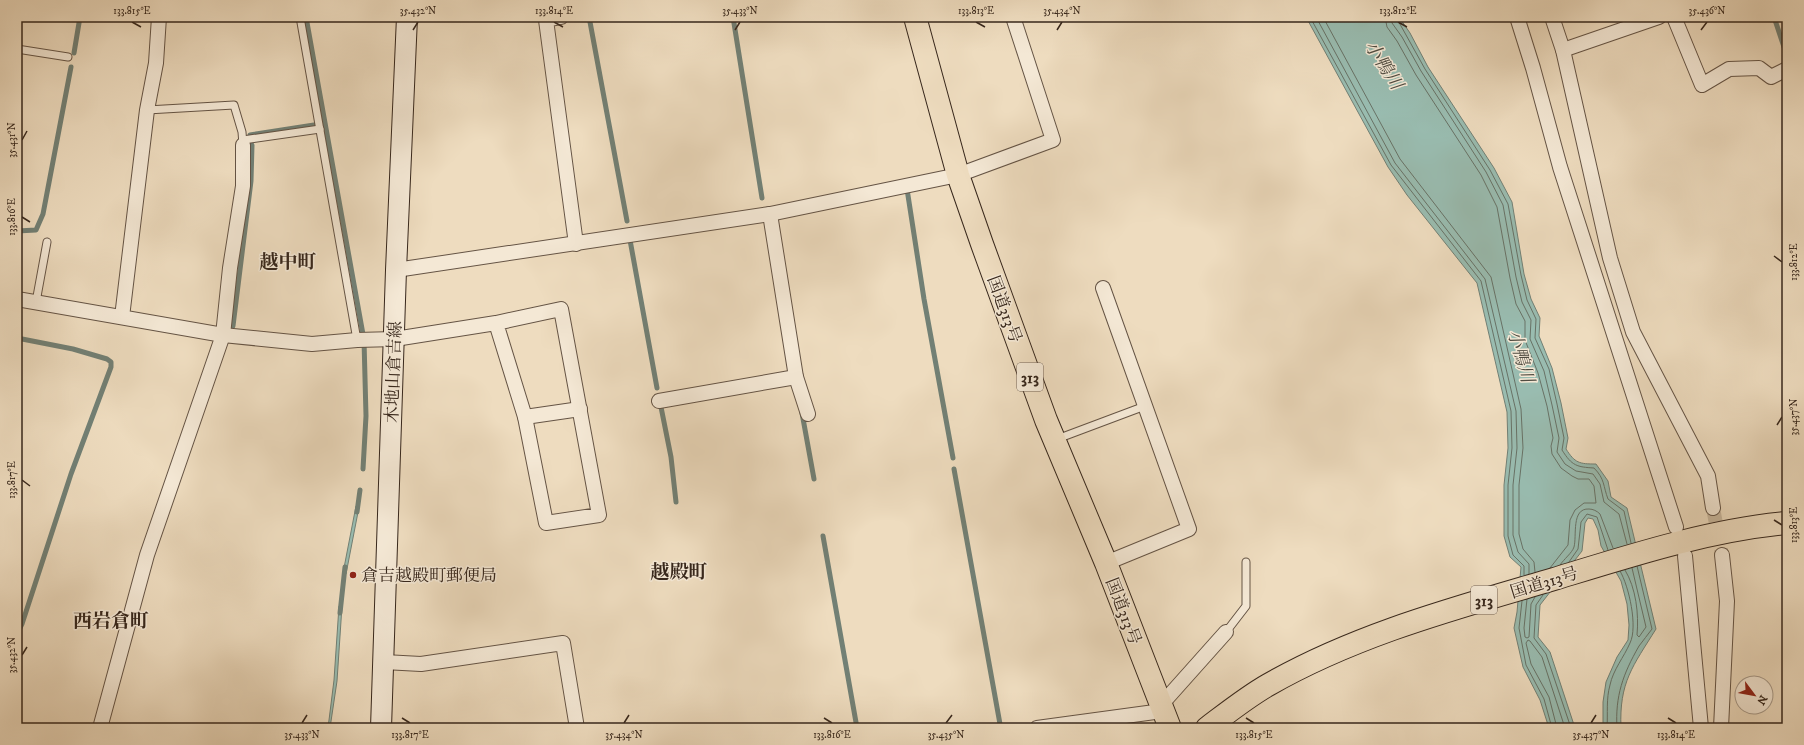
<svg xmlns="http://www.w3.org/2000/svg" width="1804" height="745" font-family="'IM FELL DW Pica','Noto Serif JP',serif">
  <rect width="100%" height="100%" fill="#eedcbf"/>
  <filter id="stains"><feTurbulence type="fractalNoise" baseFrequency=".005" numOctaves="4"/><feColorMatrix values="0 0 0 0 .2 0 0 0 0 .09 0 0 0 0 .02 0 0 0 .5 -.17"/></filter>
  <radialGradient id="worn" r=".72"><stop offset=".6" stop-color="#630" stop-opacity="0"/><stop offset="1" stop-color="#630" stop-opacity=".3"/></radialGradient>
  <g fill="#99bcb0" stroke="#728075">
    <path d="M 1306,17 L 1399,17 L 1410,33 L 1428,67 L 1494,168 L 1512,202 L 1524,274 L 1531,299 L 1540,318 L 1539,336 L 1552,368 L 1561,403 L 1568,438 L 1566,449 C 1575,463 1579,464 1596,464 L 1608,481 L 1611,497 L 1627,508 L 1656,629 C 1633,666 1619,682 1621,728 L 1603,728 L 1603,702 L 1606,682 L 1617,657 L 1628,640 L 1629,625 L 1627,604 L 1621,581 L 1601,546 L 1598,530 L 1593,519 L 1588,518 L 1585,523 L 1582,551 L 1540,605 L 1538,637 L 1550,652 L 1575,728 L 1549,728 L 1540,700 L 1523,667 L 1514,628 L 1517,612 L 1521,567 L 1510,557 L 1504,536 L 1504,485 L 1508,448 L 1507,412 L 1477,283 L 1407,195 L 1388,167 Z"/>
    <path d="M 356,506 L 359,507 L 346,574 L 343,573 Z"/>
    <path d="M 339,606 L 342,606 L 337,681 L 330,728 L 328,728 L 334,680 Z"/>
  </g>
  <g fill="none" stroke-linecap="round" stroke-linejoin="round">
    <g stroke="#687266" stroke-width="1">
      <path d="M 1310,17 L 1391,165 L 1481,281 L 1511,411 L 1512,448 L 1508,485 L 1508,536 L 1513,555 L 1524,566 L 1524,575"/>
      <path d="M 1316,17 L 1395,163 L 1485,279 L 1516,411 L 1517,448 L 1513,485 L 1513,535 L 1518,552 L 1529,564 L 1529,574"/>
      <path d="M 1323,17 L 1400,159 L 1491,277 L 1521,409 L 1523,448 L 1519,485 L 1519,534 L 1523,549 L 1534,562 L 1535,572"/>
      <path d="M 1385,17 L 1387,27 L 1397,41 L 1416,75 L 1481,175 L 1497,207 L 1510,278 L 1516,304 L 1525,321 L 1525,340 L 1538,373 L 1547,406 L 1553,438 L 1551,446 L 1552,454 L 1561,468 L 1572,476 L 1578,479 L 1589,479 L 1594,486 L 1596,503 L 1584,503 L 1575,510 L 1570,520 L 1568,545 L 1550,568"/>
      <path d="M 1391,17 L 1392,23 L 1402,37 L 1421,71 L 1486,172 L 1503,205 L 1516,277 L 1522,302 L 1531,320 L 1530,339 L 1544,371 L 1552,405 L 1559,438 L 1557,452 L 1565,464 L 1576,471 L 1593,474 L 1600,484 L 1604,502 L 1619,514 L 1627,544"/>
      <path d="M 1396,17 L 1425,69 L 1490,170 L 1508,204 L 1521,275 L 1527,300 L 1536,319 L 1535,338 L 1549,369 L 1557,404 L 1564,438 L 1562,450 C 1572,466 1577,467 1594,468 C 1605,479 1603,486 1608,499 L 1624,511 L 1631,543"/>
      <path d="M 1569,562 L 1578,549 L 1581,522 L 1587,514 L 1597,517 L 1608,550"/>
      <path d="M 1560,565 C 1564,559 1572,553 1574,547 C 1577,536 1571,508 1589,509 C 1593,509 1597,511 1600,514 L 1613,548"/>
      <path d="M 1625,570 C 1636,588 1639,614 1637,635 L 1639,637 L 1646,627 L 1632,568"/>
      <path d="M 1543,595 L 1536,605 L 1534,638 L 1546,654 L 1571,728"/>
      <path d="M 1527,599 L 1524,628 L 1525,637 L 1527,638 L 1529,637 L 1531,604 L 1535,597"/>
      <path d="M 1522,601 L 1519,628 L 1526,665 L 1544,699 L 1552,728"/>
      <path d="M 1557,728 L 1549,697 L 1531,664 L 1526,643 L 1528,640 L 1530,641 L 1542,657 L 1565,728"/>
      <path d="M 1607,728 C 1608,713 1606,699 1610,685 C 1613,670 1624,657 1630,643 C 1638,627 1629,586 1620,571"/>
      <path d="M 1617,728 C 1615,696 1623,674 1639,646 C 1643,640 1648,635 1652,629 L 1637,566"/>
    </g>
    <g stroke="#728075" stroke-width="5">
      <path d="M 306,17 L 364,340 L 366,416 L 363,469"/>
      <path d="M 733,17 L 762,198"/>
      <path d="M 1774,17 L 1787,56"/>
      <path d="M 590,22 L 627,221"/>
      <path d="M 74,53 L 80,17"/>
      <path d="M 250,135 L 314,125"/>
      <path d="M 907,189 L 924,299 L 953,458"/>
      <path d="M 17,231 L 36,230 L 43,214 L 71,67"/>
      <path d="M 630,240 L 657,388"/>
      <path d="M 233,326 L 251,181 L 252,145"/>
      <path d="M 17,338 L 73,349 L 107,359 L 111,362 L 111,367 L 71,474 L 22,624 L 17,634"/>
      <path d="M 660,402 L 671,457 L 676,502"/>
      <path d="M 802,413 L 814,479"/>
      <path d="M 954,469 L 1000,724"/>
      <path d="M 357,512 L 360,490"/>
      <path d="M 823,536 L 857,728"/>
      <path d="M 340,613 L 345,567"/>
    </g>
    <path stroke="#c9b89e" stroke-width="14" stroke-dasharray="14 7" stroke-linecap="butt" d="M 1713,508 L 1722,555"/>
    <g stroke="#655445" stroke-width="9">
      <g id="lane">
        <path d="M 300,17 L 357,340"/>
        <path d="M 17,49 L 68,57"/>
        <path d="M 147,110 L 234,105 L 242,132 L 243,145"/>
        <path d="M 243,140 L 320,129"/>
        <path d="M 36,302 L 47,242"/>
        <path d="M 1057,439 L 1145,406"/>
        <path d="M 1226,632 L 1246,606 L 1246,562"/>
      </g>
    </g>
    <g stroke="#655445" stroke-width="16">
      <g id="street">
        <path d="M 561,17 L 546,20 L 576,244"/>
        <path d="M 1517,17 L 1533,68 L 1560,167 L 1676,527"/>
        <path d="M 1552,17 L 1563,50 L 1610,258 L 1633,332 L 1708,476 L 1713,508"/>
        <path d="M 1674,17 L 1702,85 L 1729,69 L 1759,68 L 1771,77 L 1787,69"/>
        <path d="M 1563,50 L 1659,17"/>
        <path d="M 770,214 L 796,377 L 808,414"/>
        <path d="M 396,270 L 770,214 L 958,175 L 1053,140 L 1013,17"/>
        <path d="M 1103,288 L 1189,529 L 1106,563"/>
        <path d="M 17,299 L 223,335 L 312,344 L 357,340 L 395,339 L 496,323 L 561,309 L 599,515 L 546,523 L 525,417 L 496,323"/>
        <path d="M 122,317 L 147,110 L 156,63 L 159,17"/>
        <path d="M 659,401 L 796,377"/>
        <path d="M 525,417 L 580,409"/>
        <path d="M 1685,556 L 1701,728"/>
        <path d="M 384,662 L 421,664 L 563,643 L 577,728"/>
        <path d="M 1160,706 L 1226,632"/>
        <path d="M 100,728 L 147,555 L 223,335 L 230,268 L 243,186 L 243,145"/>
        <path d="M 1037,728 L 1162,711"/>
        <path d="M 1721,728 L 1727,601 L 1722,555"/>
      </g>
    </g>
    <g stroke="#37271c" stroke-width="22">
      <path id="secondary" d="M 381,728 L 396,270 L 407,17"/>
    </g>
    <g stroke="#37271c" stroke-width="24">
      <g id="highway">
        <path d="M 915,17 L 958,175 L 982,244 L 1046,420 L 1106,563 L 1170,728"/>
        <path d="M 1207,728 C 1227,713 1247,697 1268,685 C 1357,634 1456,608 1554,579 C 1629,556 1709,530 1787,523"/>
      </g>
    </g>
    <use href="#lane" stroke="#f4e8d5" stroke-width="7"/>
    <use href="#street" stroke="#f4e8d5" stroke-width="14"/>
    <use href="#secondary" stroke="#f4e8d5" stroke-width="20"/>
    <use href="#highway" stroke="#eedcbf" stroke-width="22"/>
  </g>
  <path fill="none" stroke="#37271c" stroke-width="1.5" d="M 132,22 L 141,27M 554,22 L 563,27M 976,22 L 985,27M 1398,22 L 1407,27M 413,30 L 418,22M 735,30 L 740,22M 1057,30 L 1062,22M 1701,30 L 1707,22M 22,140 L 27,131M 22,217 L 30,222M 1774,256 L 1782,262M 1777,425 L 1782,417M 22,480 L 30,486M 1774,520 L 1782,525M 22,655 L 27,647M 402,718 L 410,723M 824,718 L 832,723M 1246,718 L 1254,723M 1668,718 L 1676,723M 302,723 L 307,715M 624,723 L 629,715M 946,723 L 952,715M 1591,723 L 1596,715"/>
  <circle fill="#8f2418" stroke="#f4e8d5" stroke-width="1.5" cx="353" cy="575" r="4"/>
  <g text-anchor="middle" stroke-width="3" stroke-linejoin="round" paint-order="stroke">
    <g fill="#f4e8d5" stroke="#706154" stroke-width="1">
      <rect x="1017" y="363" width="26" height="28" rx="3"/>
      <rect x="1471" y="586" width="26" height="28" rx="3"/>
    </g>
    <g font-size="16" font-weight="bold" fill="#37271c">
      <text x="1030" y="383">313</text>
      <text x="1484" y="606">313</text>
    </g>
    <g font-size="17" fill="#37271c" stroke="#f4e8d5">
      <text transform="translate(1005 309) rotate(70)" y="6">国道313号</text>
      <text transform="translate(393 372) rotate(-88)" y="6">木地山倉吉線</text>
      <text transform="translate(1544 582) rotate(-17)" y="6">国道313号</text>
      <text transform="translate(1124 611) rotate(69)" y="6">国道313号</text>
    </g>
    <g font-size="17" fill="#37271c" stroke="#f4e8d5" text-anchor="start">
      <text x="361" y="581">倉吉越殿町郵便局</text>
    </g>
    <g font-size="18" font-style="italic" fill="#504c41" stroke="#f4e8d5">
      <text transform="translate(1384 65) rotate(57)" y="6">小鴨川</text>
      <text transform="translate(1521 356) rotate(74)" y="6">小鴨川</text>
    </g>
    <g font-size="19" font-weight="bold" fill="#37271c" stroke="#f4e8d5">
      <text x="288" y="268">越中町</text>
      <text x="679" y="578">越殿町</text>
      <text x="111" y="627">西岩倉町</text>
    </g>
  </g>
  <rect width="1804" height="745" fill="none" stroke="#eedcbf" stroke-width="44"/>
  <g transform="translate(1754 695) rotate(122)"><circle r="19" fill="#f4e8d5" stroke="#a89b8b"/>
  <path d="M0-3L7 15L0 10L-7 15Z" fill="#8f2418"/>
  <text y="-6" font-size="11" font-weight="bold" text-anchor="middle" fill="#37271c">N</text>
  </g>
  <rect x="22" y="22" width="1760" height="701" fill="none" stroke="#37271c" stroke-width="1.5"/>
  <g font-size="10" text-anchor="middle" fill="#37271c">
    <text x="132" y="14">133.815°E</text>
    <text x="418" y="14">35.432°N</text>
    <text x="554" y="14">133.814°E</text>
    <text x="740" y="14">35.433°N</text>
    <text x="976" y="14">133.813°E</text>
    <text x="1062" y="14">35.434°N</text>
    <text x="1398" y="14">133.812°E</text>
    <text x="1707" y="14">35.436°N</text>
    <text transform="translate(11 140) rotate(-90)" y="4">35.431°N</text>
    <text transform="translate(11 217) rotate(-90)" y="4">133.816°E</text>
    <text transform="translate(1793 262) rotate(-90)" y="4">133.812°E</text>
    <text transform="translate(1793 417) rotate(-90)" y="4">35.437°N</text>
    <text transform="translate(11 480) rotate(-90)" y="4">133.817°E</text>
    <text transform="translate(1793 525) rotate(-90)" y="4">133.813°E</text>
    <text transform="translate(11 655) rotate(-90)" y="4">35.432°N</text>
    <text x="302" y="738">35.433°N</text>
    <text x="410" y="738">133.817°E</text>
    <text x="624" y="738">35.434°N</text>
    <text x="832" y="738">133.816°E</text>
    <text x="946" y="738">35.435°N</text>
    <text x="1254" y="738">133.815°E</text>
    <text x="1591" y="738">35.437°N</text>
    <text x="1676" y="738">133.814°E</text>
  </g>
  <rect width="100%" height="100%" filter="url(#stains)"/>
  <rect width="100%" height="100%" fill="url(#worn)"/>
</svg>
